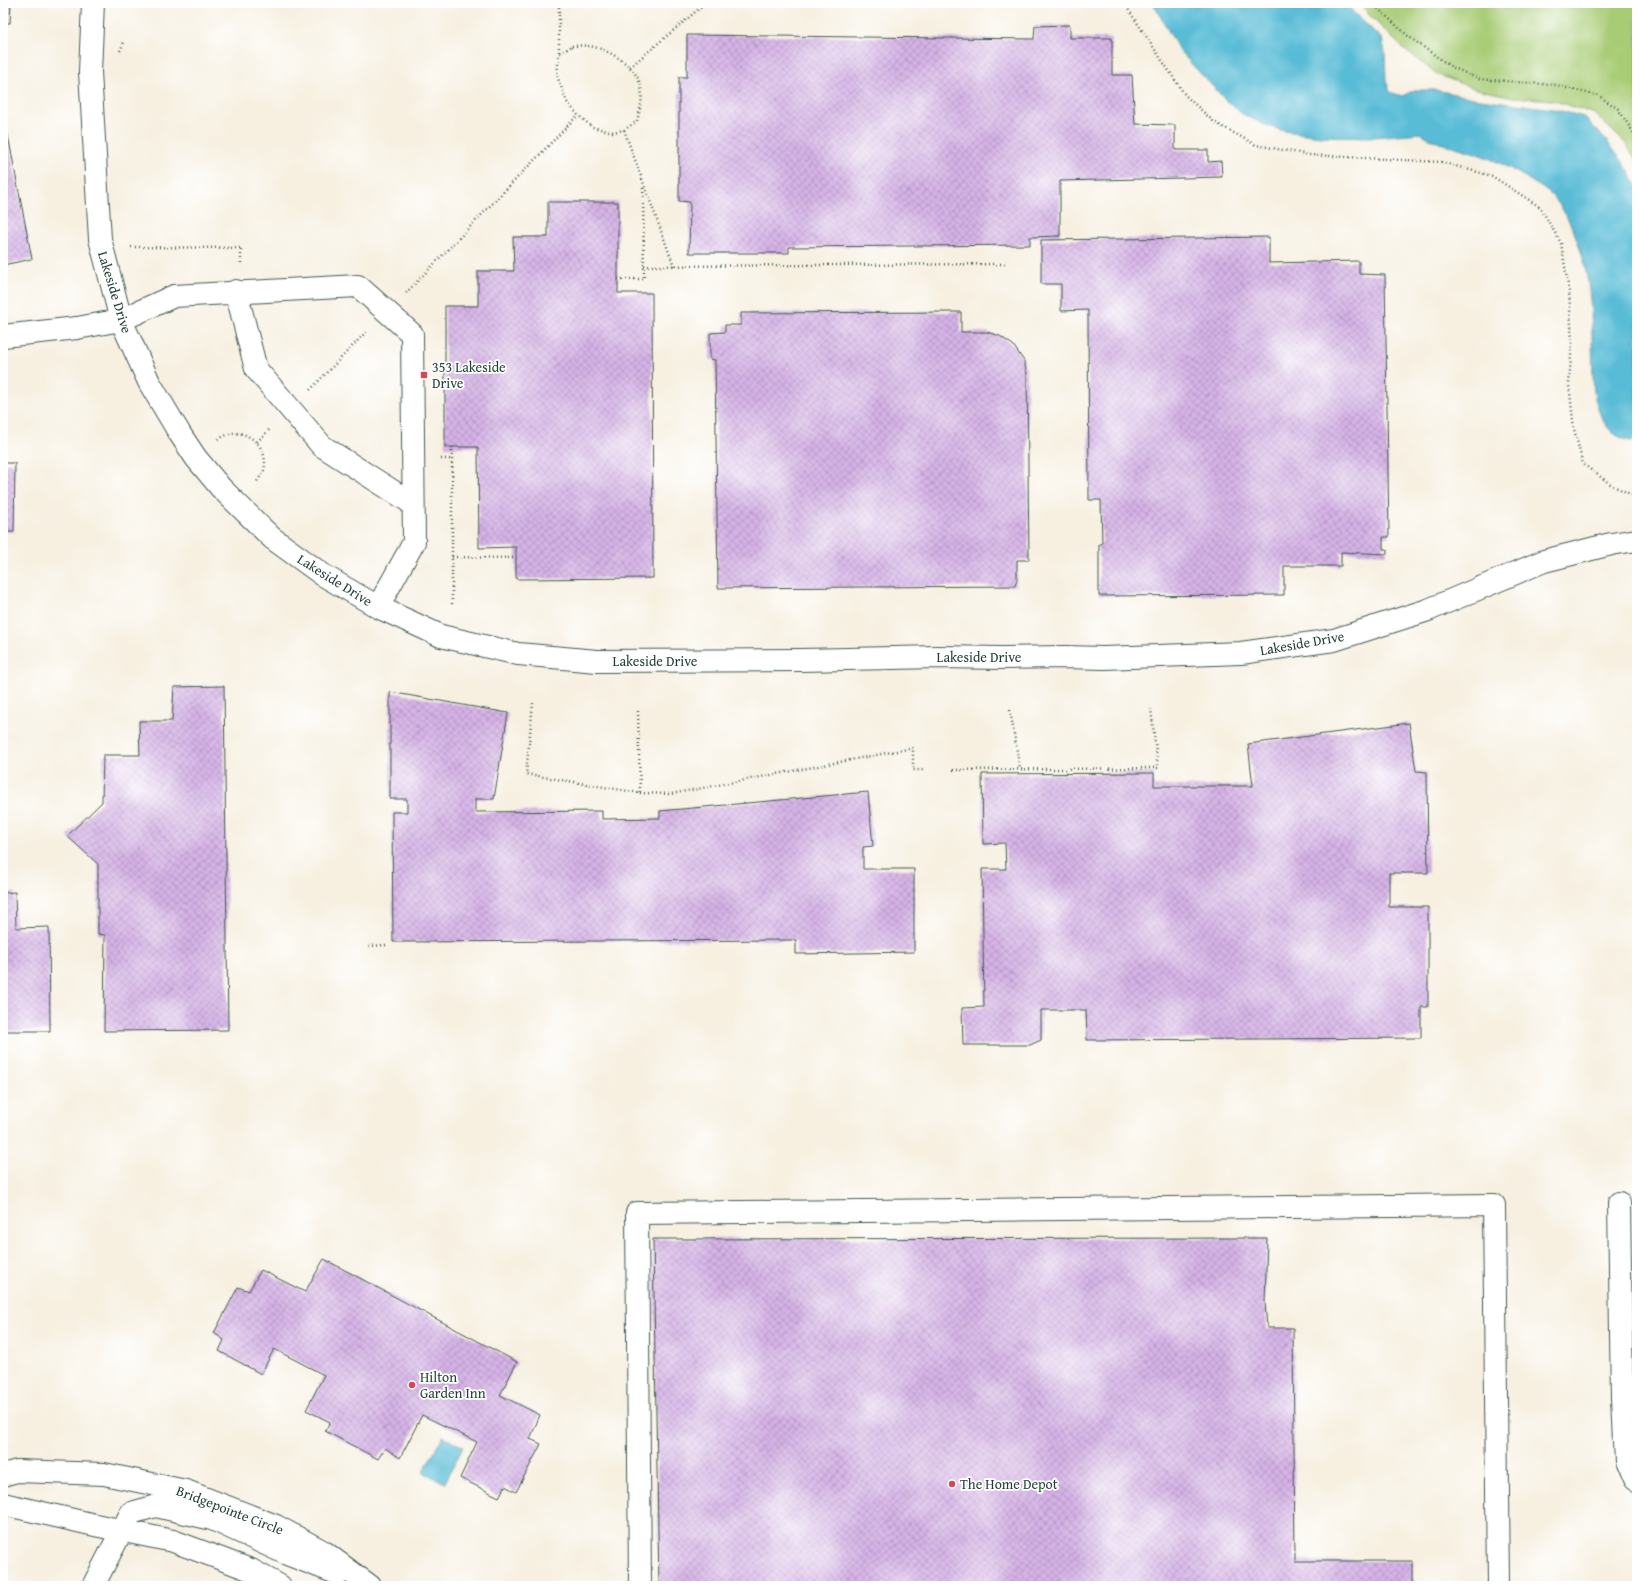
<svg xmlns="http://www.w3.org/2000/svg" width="1640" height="1589" font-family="'Gentium Book Plus',serif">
  <defs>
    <pattern id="building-cross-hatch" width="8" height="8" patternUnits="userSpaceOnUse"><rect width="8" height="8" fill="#d6b3e7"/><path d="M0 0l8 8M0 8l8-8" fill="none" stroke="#ad93bc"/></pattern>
  </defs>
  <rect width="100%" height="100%" fill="#fff"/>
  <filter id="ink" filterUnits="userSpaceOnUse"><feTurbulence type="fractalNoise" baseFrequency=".025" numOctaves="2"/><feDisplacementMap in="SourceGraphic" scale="8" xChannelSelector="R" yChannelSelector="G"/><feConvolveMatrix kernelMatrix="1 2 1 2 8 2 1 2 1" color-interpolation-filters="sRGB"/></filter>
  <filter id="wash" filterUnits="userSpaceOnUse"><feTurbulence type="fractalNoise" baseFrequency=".012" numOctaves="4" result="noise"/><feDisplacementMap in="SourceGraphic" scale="16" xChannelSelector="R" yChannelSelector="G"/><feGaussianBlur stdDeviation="0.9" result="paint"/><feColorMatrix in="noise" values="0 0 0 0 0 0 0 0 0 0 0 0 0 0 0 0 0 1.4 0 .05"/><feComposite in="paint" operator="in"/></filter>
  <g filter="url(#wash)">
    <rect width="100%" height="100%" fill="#f7f0e1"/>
    <path fill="#a8cc75" stroke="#648454" d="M 1360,3 L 1637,3 L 1637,161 L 1625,143 L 1595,114 L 1552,100 L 1513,97 L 1476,89 L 1438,75 L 1406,51 L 1370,16 Z"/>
    <g fill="#58bcd6" stroke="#3c7c85">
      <path d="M 1153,3 L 1349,3 L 1353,12 L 1382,39 L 1385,52 L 1386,80 L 1390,92 L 1402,96 L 1415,90 L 1436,90 L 1473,98 L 1553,109 L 1584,117 L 1606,140 L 1623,162 L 1637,185 L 1637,442 C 1608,439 1599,418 1594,393 C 1591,355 1594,315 1587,277 C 1583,252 1570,215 1553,197 C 1547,190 1539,186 1531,181 C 1503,162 1472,150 1439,143 L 1438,141 L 1432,140 L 1421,133 L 1374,137 L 1321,136 L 1284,131 L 1260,123 L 1241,113 L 1225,99 L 1198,71 L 1179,50 Z"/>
      <path d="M 443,1436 L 463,1447 L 445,1483 L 423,1472 Z"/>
    </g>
    <g id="blocks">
      <g fill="url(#building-cross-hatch)">
        <path d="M 3,3 L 11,3 L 10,23 L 3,23 Z"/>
        <path d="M 1070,25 L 1070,38 L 1112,38 L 1112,75 L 1132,75 L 1135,124 L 1175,125 L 1175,150 L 1208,150 L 1208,162 L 1221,161 L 1222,177 L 1060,181 L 1060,236 L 1030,237 L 1030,245 L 789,247 L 789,253 L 689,253 L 690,202 L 679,201 L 679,77 L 687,77 L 687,35 L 1034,39 L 1035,26 Z"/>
        <path d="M 4,115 L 32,259 L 3,265 L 3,116 Z"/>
        <path d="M 548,202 L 618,202 L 618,293 L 652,293 L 653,578 L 516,579 L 516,547 L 479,548 L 478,447 L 445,447 L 445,306 L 478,306 L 478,271 L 514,271 L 513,237 L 548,237 Z"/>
        <path d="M 1269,237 L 1269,263 L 1359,261 L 1359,274 L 1385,275 L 1389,537 L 1383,537 L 1383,549 L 1387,549 L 1387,554 L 1341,552 L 1341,566 L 1284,566 L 1284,595 L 1099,596 L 1099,544 L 1102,544 L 1101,500 L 1089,500 L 1088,310 L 1061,311 L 1061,284 L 1041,284 L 1041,240 Z"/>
        <path d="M 961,312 L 961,332 L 987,332 L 1000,336 L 1013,345 L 1024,361 L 1027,375 L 1029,560 L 1017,560 L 1017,579 L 1015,586 L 718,588 L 715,360 L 710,359 L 710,333 L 725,332 L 725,325 L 741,325 L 741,313 Z"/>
        <path d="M 3,463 L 15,463 L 14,532 L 3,532 Z"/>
        <path d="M 224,686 L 228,1030 L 104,1031 L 105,935 L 98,934 L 98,864 L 67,836 L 102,802 L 103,755 L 140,755 L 139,721 L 172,721 L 174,687 Z"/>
        <path d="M 390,692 L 508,713 L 494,799 L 475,799 L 475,812 L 602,811 L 602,819 L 660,818 L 660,811 L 868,792 L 873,846 L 863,847 L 863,869 L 914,869 L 914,952 L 796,954 L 796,940 L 393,942 L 392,812 L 407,812 L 407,799 L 390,799 Z"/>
        <path d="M 1409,723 L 1416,771 L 1427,772 L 1428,873 L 1389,873 L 1389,907 L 1428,907 L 1428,1007 L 1421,1007 L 1421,1038 L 1087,1040 L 1086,1010 L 1041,1010 L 1041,1040 L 1030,1045 L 963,1045 L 962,1008 L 984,1007 L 982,869 L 1006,869 L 1005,843 L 983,844 L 982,774 L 1154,773 L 1154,786 L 1253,786 L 1248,744 Z"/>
        <path d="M 15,892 L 16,928 L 49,927 L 50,1031 L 3,1031 L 3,893 Z"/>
        <path d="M 1267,1238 L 1265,1302 L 1267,1328 L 1293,1328 L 1295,1561 L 1413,1561 L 1413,1586 L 659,1586 L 653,1239 Z"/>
        <path d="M 324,1259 L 517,1362 L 500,1395 L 540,1415 L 530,1439 L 541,1444 L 516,1492 L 505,1486 L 499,1497 L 460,1478 L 477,1442 L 422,1415 L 400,1458 L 385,1448 L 378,1459 L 325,1431 L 330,1422 L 306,1410 L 324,1375 L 274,1349 L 261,1374 L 219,1351 L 224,1340 L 214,1333 L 238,1287 L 249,1291 L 261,1270 L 305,1292 Z"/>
      </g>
    </g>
  </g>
  <g filter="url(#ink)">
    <use href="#blocks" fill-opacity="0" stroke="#3f584e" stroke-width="1"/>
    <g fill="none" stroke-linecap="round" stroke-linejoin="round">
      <g stroke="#3f584e" stroke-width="24">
        <g id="minor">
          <path d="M 93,3 L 90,72 L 100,239 L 121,320 L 149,382 L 180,434 L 196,458 L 221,488 L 272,538 L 323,575 L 378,607 L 441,636 L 518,654 L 597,661 L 802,660 L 937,657 L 1002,658 L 1065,657 L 1104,658 L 1241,653 L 1334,640 L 1428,610 L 1544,561 L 1611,544 L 1637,540"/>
          <path d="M 236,291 L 256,369 L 322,446 L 413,504"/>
          <path d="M 3,336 L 77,328 L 121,320 L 174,296 L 358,286 L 412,334 L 414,542 L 378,607"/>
          <path d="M 1619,1203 L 1622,1399 L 1625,1462 L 1633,1481 L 1637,1484"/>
          <path d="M 3,1475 L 17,1471 L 104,1474 L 186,1491 L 276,1526 L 324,1552 L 370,1586"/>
          <path d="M 3,1504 L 95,1525 L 173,1541 L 251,1570 L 280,1586"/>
          <path d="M 93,1586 L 131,1513 L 156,1506 L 212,1519 L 287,1554 L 339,1574"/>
          <path d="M 640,1586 L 637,1213 L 1494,1205 L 1498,1586"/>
        </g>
      </g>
      <g stroke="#3f584e" stroke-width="2.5" stroke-dasharray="1 3" stroke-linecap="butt">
        <path d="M 559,3 L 559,53"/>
        <path d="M 1124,3 L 1185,95 L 1214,122 L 1256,145 L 1310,155 L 1441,162 L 1492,176 L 1540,207 L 1561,243 L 1569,291 L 1572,342 L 1569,384 L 1574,429 L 1583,464 L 1613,486 L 1637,497"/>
        <path d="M 1372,3 L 1408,36 L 1450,66 L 1479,79 L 1555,85 L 1599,96 L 1618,109 L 1637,138"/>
        <path d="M 572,46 C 577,46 582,45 587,46 C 606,47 635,65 640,84 C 644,97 640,109 637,121 L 624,130 L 613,132 L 592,127 L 578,115 L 567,102 L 557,76 L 559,54 Z"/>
        <path d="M 120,51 L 124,42"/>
        <path d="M 630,67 L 706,3"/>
        <path d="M 624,130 L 674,266"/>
        <path d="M 131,247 L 241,248 L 241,264"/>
        <path d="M 644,266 L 1008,264"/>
        <path d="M 618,279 L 644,279 L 643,186"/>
        <path d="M 406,293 L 578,115"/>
        <path d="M 310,390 L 368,330"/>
        <path d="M 218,439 C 223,437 228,434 233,433 C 252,432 269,450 264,470 C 263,474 258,479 256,483"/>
        <path d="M 257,442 L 271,428"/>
        <path d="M 441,459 L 452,459"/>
        <path d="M 452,557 L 516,558"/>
        <path d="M 452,604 L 452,447"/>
        <path d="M 533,703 L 526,774 L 640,793 L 638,711"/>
        <path d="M 1010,710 L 1020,769"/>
        <path d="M 953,770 L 1158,768 L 1151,709"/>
        <path d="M 640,793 L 671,794 L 913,748 L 913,770 L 925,770"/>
        <path d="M 369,946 L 388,945"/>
      </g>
      <use href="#minor" stroke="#fff" stroke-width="22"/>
    </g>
  </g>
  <g fill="#d1495b" stroke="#fff" stroke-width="1.5">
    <rect x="420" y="371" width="8" height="8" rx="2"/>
    <circle cx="412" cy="1385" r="4"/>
    <circle cx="952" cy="1484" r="4"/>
  </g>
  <g text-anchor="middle" stroke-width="3.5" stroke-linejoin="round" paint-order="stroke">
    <g font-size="14" fill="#1f3d34" stroke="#fff">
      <text transform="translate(115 292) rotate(73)" y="5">Lakeside Drive</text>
      <text transform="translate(335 580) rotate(32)" y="5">Lakeside Drive</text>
      <text transform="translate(1302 643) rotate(-10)" y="5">Lakeside Drive</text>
      <text x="979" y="662">Lakeside Drive</text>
      <text x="655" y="666">Lakeside Drive</text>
      <text transform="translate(230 1510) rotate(21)" y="5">Bridgepointe Circle</text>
    </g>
    <g font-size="14" fill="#1f3d34" stroke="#fff" text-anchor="start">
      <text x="432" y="372">353 Lakeside<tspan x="432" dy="16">Drive</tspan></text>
      <text x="420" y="1382">Hilton<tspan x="420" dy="16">Garden Inn</tspan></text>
      <text x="960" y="1489">The Home Depot</text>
    </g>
  </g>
  <rect width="1640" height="1589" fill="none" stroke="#fff" stroke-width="16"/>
</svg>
